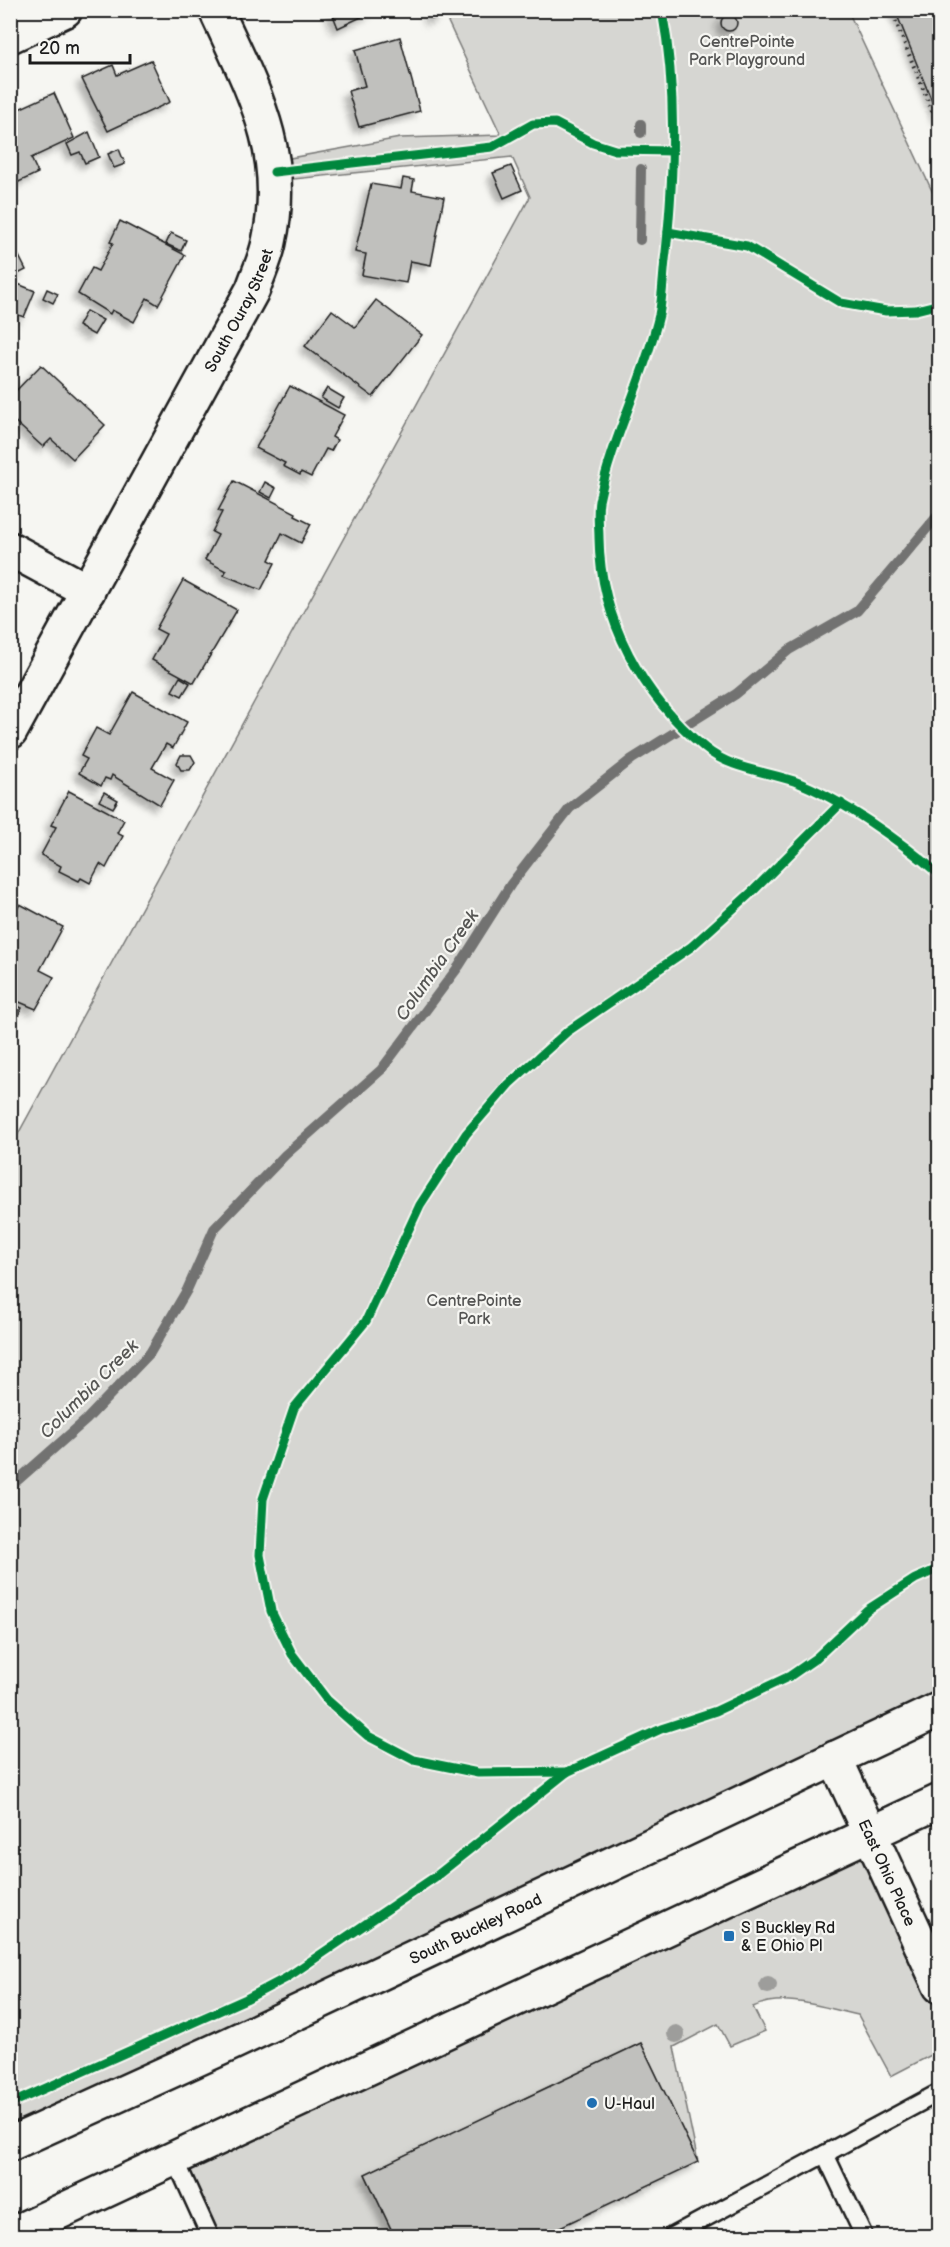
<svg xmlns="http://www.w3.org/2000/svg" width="950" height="2247" font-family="'Balsamiq Sans',sans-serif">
  <defs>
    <filter id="shadow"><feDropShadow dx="-5.5" dy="5.5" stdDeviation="3" flood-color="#0004"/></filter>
  </defs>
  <rect width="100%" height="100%" fill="#f6f6f2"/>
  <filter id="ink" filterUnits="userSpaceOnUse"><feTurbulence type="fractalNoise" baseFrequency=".0167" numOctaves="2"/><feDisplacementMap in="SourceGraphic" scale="12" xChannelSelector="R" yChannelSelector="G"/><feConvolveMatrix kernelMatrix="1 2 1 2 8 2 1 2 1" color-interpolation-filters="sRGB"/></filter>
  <g filter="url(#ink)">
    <g fill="#d6d6d2" stroke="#797977" stroke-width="1.5">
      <path d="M 443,11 L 848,11 L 940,208 L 939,1709 L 11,2144 L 11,1147 L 530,197 L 512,157 L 274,181 L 274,161 L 400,138 L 501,135 Z"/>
      <path d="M 870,1834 L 939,1986 L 939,2051 L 891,2076 L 858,2015 C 826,2008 784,1992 753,2007 L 765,2031 L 730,2046 L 718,2024 L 674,2047 L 698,2162 L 641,2043 L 365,2174 L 393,2233 L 386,2236 L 210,2236 L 175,2159 Z"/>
    </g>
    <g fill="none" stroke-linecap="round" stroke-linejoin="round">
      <g stroke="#727271" stroke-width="10">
        <path d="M 641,124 L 641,133"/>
        <path d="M 640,240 L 641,169"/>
        <path d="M 10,1487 L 86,1420 L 150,1353 L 187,1290 L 214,1229 L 285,1155 L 381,1070 L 459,966 L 511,884 L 570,808 L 632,759 L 736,694 L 789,650 L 857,611 L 940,513"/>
      </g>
    </g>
    <g fill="#c0c0bd" stroke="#1c1c1c" stroke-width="1.5" filter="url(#shadow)">
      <path d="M 331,10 L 376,10 L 338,28 Z"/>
      <path d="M 428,10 L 440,10 L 442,15 L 432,19 Z"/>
      <path d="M 895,10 L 940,10 L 940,121 Z"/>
      <circle cx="729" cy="23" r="8"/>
      <path d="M 400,37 L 420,111 L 359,127 L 348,91 L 365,86 L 355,50 Z"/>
      <path d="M 151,60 L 170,102 L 108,131 L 82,79 L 113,65 L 117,75 Z"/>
      <path d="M 54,93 L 74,138 L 31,158 L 38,173 L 10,186 L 10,120 L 13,119 L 10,113 Z"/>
      <path d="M 89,132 L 99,157 L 85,163 L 80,152 L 72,155 L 67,144 Z"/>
      <path d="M 119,149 L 125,164 L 114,168 L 108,154 Z"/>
      <path d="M 511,166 L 522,190 L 504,198 L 493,173 Z"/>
      <path d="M 403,178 L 414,180 L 412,191 L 444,197 L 431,265 L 410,261 L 406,283 L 362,275 L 366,254 L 355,252 L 371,184 L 401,189 Z"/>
      <path d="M 120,221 L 185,255 L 158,305 L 147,298 L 134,322 L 112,310 L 110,314 L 78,294 L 92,268 L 98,271 L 113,243 L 110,242 Z"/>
      <path d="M 171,233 L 186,240 L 181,251 L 166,244 Z"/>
      <path d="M 19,256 L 26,270 L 16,275 L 10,260 Z"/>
      <path d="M 13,282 L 35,291 L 24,317 L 10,312 L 10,289 Z"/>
      <path d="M 47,289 L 58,294 L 53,303 L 43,298 Z"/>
      <path d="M 376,300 L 422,335 L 373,397 L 305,346 L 332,310 L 355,327 Z"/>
      <path d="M 86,311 L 103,320 L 94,335 L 78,326 Z"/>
      <path d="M 41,365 L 105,425 L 73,459 L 51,439 L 43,447 L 10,417 L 10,397 Z"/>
      <path d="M 290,386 L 344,415 L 332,437 L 337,440 L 331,451 L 326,449 L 311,477 L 301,472 L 300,475 L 283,466 L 285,463 L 256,448 Z"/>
      <path d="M 327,388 L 344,398 L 338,408 L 321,398 Z"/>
      <path d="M 234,481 L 296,513 L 295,516 L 311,524 L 301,543 L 282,533 L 269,560 L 275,563 L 261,590 L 224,575 L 226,571 L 205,560 L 218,535 L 212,532 L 222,512 L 218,511 Z"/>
      <path d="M 265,482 L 276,488 L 271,498 L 260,492 Z"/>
      <path d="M 183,580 L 237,610 L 194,683 L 152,660 L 166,634 L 156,629 Z"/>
      <path d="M 180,677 L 190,683 L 182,696 L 172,691 Z"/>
      <path d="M 133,692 L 187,722 L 173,748 L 166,744 L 152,768 L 174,780 L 160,805 L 112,775 L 110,780 L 105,778 L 101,786 L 79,773 L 87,759 L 81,756 L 96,728 L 109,735 Z"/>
      <path d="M 181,755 L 191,755 L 195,762 L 190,770 L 181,770 L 177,763 Z"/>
      <path d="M 69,791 L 124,820 L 117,833 L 123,836 L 106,868 L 100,864 L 90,883 L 81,878 L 79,881 L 59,871 L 61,866 L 41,855 L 56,827 L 51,825 Z"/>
      <path d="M 104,792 L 118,800 L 113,808 L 99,801 Z"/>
      <path d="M 20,904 L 63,927 L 40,970 L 54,977 L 36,1009 L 10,998 L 10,922 Z"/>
      <path d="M 10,1002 L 22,1008 L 17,1017 L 10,1014 Z"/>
      <path d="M 641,2043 L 698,2162 L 541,2236 L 386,2236 L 393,2233 L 365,2174 Z"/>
    </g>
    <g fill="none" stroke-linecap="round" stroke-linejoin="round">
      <g stroke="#1c1c1c" stroke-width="21">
        <g id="service">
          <path d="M 825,2154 L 864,2236"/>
          <path d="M 175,2159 L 210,2236"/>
          <path d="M 672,2236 L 940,2092"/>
        </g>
      </g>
      <g stroke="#1c1c1c" stroke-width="38">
        <g id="minor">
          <path d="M 10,36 L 65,10"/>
          <path d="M 10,549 L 88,591"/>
          <path id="s1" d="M 10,732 L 253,289 C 258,274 266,258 269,242 C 289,152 252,89 216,10"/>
          <path id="s2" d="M 835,1758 L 940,1986"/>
        </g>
      </g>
      <g stroke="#1c1c1c" stroke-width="38">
        <g id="primary">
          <path id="s3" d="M 10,2144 L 228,2045 L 940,1709"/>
          <path d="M 10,2235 L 940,1801"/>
        </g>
      </g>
      <g stroke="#1c1c1c" stroke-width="4" stroke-dasharray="1.5 4.5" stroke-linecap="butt">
        <path d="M 662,10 C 677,90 674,173 666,252 C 663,273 663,295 659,315 C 644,379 612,438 599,501 C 597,513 599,527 599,538 C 600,620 642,696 705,748 C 730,769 765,771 794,781 C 840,798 902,842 940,875"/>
        <path d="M 891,10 L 940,131"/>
        <path d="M 306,169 L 492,147 L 533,124 L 555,123 L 593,143 L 615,150 L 673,151"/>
        <path d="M 668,232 L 747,246 L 841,303 L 886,311 L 916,310 L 940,304"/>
        <path d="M 567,1772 L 478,1773 L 414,1760 L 368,1736 L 327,1700 L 292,1654 L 271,1611 L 260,1555 L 263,1499 L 294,1408 L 366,1321 L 420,1205 L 466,1134 L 509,1084 L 568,1031 L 691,947 L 754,890 L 841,803"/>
      </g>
      <use href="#service" stroke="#f6f6f2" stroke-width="16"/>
      <use href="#minor" stroke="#f6f6f2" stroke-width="33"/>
      <use href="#primary" stroke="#f6f6f2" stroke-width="33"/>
      <g stroke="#f6f6f2" stroke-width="13">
        <g id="cycleway">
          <path d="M 662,10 C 677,90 674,173 666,252 C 663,273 663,295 659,315 C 644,379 612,438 599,501 C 597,513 599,527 599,538 C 600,620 642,696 705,748 C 730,769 765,771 794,781 C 840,798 902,842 940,875"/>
          <path d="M 274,172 L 492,147 L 533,124 L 555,123 L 593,143 L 615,150 L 673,151"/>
          <path d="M 668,232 L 747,246 L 841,303 L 886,311 L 916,310 L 940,304"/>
          <path d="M 567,1772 L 478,1773 L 414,1760 L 368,1736 L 327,1700 L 292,1654 L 271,1611 L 260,1555 L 263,1499 L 294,1408 L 366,1321 L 420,1205 L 466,1134 L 509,1084 L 568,1031 L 691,947 L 754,890 L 841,803"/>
          <path d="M 10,2104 L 246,1999 L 286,1978 L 435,1877 L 567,1772 L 661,1729 L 716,1711 L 790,1676 L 816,1658 L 867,1610 L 915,1579 L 940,1568"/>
        </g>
      </g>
      <use href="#cycleway" stroke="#00873e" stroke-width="9"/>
    </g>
    <g fill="#9d9d9b">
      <circle cx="768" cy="1985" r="9"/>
      <circle cx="676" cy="2034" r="9"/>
    </g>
  </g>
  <g fill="#1f6fb2" stroke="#f6f6f2" stroke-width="2">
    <rect x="723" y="1930" width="12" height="12" rx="3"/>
    <circle cx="592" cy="2103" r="6"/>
  </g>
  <g text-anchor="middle" stroke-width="4.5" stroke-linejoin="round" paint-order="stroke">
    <g font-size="16" fill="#545453" stroke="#f6f6f2">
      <text x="747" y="47">CentrePointe<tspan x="747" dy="18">Park Playground</tspan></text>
      <text x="474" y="1306">CentrePointe<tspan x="474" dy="18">Park</tspan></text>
    </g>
    <g font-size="16" fill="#1c1c1c" stroke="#f6f6f2">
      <text dy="6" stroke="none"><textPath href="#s1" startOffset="480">South Ouray Street</textPath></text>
      <text dy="6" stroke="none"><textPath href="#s2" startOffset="126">East Ohio Place</textPath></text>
      <text dy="6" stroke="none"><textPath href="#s3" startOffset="513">South Buckley Road</textPath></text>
    </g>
    <g font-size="16" fill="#1c1c1c" stroke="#f6f6f2" text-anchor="start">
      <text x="741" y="1933">S Buckley Rd<tspan x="741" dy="18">&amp; E Ohio Pl</tspan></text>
      <text x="604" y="2109">U-Haul</text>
    </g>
    <g font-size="18" font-style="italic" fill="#565654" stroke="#f6f6f2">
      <text transform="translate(437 965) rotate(-55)" y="6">Columbia Creek</text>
      <text transform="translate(89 1389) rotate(-45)" y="6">Columbia Creek</text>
    </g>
  </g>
  <rect width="950" height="2247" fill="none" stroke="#f6f6f2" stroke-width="36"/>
  <rect x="18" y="18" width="914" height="2211" fill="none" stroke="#1c1c1c" stroke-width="2" filter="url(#ink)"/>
  <path d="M30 54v9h100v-9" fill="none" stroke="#1c1c1c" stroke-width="3"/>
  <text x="39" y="54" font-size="18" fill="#1c1c1c" stroke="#f6f6f2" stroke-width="4.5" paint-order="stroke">20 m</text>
</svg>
